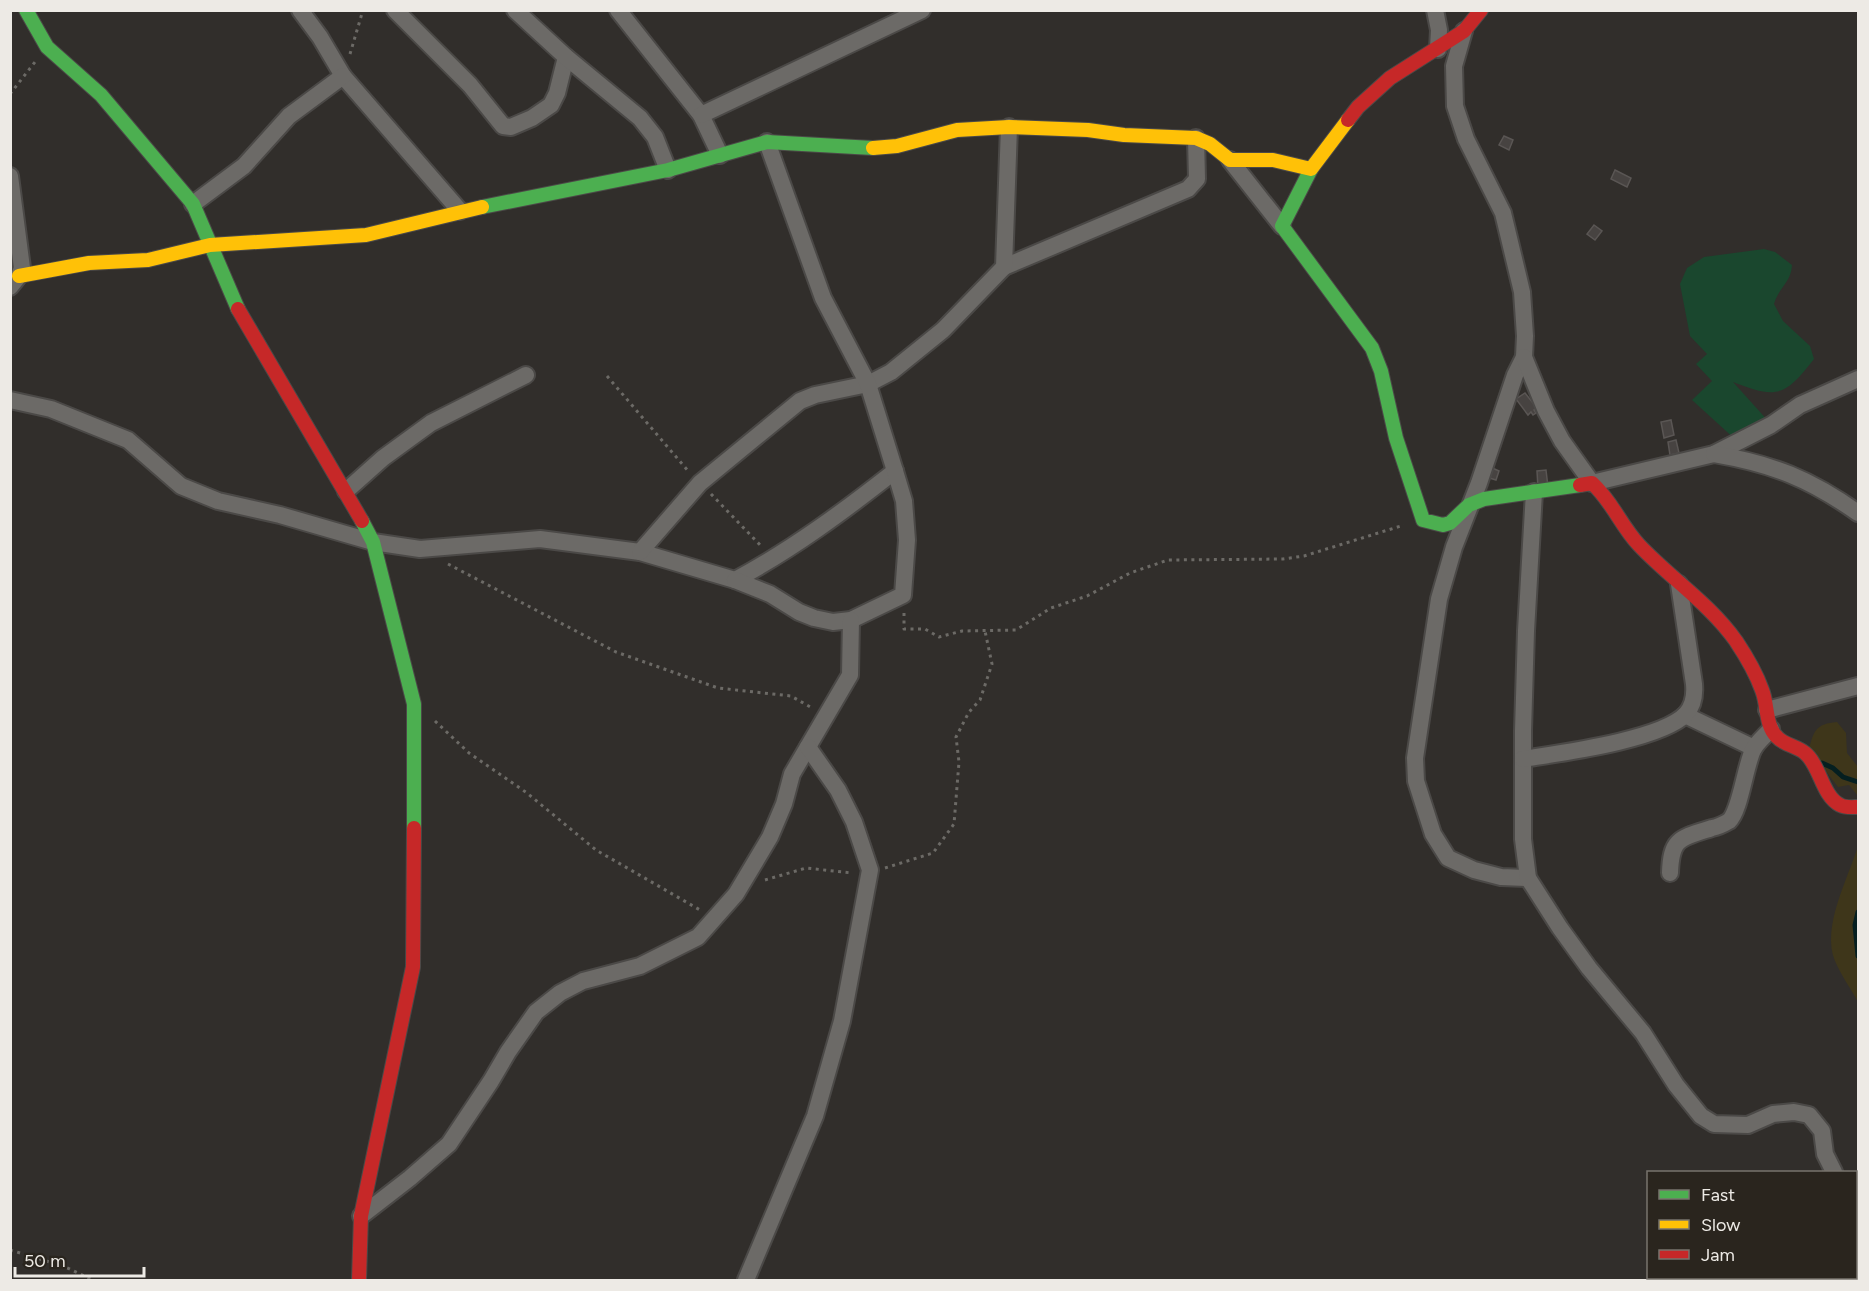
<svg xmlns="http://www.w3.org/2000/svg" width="1869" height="1291" font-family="Figtree,sans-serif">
  <rect width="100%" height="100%" fill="#312e2b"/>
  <path fill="#1a472e" d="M 1764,249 L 1775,252 L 1792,265 C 1791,283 1779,287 1774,304 L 1783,321 L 1810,346 L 1814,359 C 1785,397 1776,399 1733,382 L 1770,423 L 1737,441 L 1692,400 L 1712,381 L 1696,364 L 1707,354 L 1690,336 L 1680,284 L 1687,268 L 1704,257 Z"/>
  <g fill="#3e361a">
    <path d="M 1837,722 L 1846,733 L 1847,753 L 1858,767 L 1858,796 L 1849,785 L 1838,787 L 1809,749 C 1814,730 1816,724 1837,722 Z"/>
    <path d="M 1858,846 L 1858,1002 C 1851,989 1841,975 1835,961 C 1821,927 1848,879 1858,846 Z"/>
  </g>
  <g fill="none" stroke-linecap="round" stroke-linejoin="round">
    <g stroke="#051f20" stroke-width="5">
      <path d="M 1822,763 L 1833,768 L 1843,777 L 1858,782"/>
      <path d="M 1858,912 L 1855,925 L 1858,956"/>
    </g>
  </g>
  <g fill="#474341" stroke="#5a5654" stroke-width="1.5">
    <path d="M 1504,136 L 1513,140 L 1509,150 L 1499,145 Z"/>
    <path d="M 1615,170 L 1631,178 L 1627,187 L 1611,179 Z"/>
    <path d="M 1594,225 L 1602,231 L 1595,240 L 1587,234 Z"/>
    <path d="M 1525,393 L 1537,408 L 1534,410 L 1536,413 L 1533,415 L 1531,412 L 1528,415 L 1516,399 Z"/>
    <path d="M 1671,420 L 1674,435 L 1664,438 L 1661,422 Z"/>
    <path d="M 1676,440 L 1679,453 L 1670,455 L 1668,442 Z"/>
    <path d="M 1490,467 L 1499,471 L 1496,480 L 1486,477 Z"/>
    <path d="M 1546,470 L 1548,487 L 1538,488 L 1537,471 Z"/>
  </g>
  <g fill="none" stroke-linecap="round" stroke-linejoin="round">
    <g stroke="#4b4947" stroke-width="20">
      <g id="street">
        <path d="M 300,10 L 320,37 L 343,76 L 460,211"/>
        <path d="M 395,10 L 470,85 L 503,126 L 511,127 L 532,118 L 551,105 L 557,93 L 566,57"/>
        <path d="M 515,10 L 566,57 L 640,118 L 655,137 L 668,170"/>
        <path d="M 618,10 L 701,115 L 720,155"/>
        <path d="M 1435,10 L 1439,30 L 1438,49"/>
        <path d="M 1464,31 L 1454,66 L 1455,106 L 1466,139 L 1503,213 L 1522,292 L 1525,336 L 1524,357 L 1515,375 L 1479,483 L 1454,547 L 1439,599 L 1415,758 L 1416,781 L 1433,834 L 1448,858 L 1474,870 L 1501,877 L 1528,878"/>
        <path d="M 701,115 L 922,10"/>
        <path d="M 1230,160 L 1282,226"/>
        <path d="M 10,176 L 22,268 L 19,276 L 10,287"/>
        <path d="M 193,204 L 244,166 L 289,116 L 343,76"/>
        <path d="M 1004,267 L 1188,189 L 1197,179 L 1196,138"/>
        <path d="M 1524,357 L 1546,411 L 1562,441 L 1592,483 L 1714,454 L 1771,425 L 1800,405 L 1858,379"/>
        <path d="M 10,400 L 51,409 L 128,440 L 181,486 L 218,501 L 280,515 L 373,542 L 420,549 L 540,539 L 640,552 L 735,580 C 793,549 844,511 895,471"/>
        <path d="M 1714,454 C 1773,464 1810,479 1858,513"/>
        <path d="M 346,491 L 383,458 L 431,423 L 526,375"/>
        <path d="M 1534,492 L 1526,631 L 1523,731 L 1523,839 L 1528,878 L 1560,928 L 1589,968 L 1643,1033 L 1676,1085 L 1701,1116 L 1714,1124 L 1748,1125 L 1773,1114 L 1794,1112 L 1809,1115 L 1822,1131 L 1825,1154 L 1834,1172"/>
        <path d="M 640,552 L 700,483 L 800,401 L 815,395 L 868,384 L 891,372 L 943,330 L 1004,267 L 1009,127"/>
        <path d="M 735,580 L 770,594 L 799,612 L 814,618 L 833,622 L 851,620 L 903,595 L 907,540 L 904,501 L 895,471 L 868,384 L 823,298 L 767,142"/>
        <path d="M 1767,710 L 1858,686"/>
        <path d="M 1685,715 L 1754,748"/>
        <path d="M 1523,759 C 1560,753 1661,740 1686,714 C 1694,705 1695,695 1694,684 L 1679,584"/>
        <path d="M 1670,873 C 1671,838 1680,838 1712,828 C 1717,827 1724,824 1729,821 C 1740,811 1745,767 1753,750 C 1757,742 1765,736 1771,729"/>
        <path d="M 1856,1199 L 1858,1199"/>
        <path d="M 361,1216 L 410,1178 L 449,1144 L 491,1081 L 508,1052 L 536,1012 L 560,993 L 583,981 L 640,966 L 698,937 L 736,894 L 770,837 L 784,804 L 792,774 L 850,675 L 851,620"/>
        <path d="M 746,1280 L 815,1116 L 842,1021 L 870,870 L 854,822 L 838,790 L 808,747"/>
      </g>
    </g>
    <g stroke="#4b4947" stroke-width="16">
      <g id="fast">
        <path d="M 26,10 L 47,47 L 101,95 L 193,204 L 238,309"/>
        <path d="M 1311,169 L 1282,226 L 1372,348 L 1381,371 L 1396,438 L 1423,520 L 1443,525 L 1450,523 L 1469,505 L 1484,499 L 1580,485"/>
        <path d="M 482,207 L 668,170 L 767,142 L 873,148"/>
        <path d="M 362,521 L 373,542 L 414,704 L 414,828"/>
      </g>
    </g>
    <g stroke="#4b4947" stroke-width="16">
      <g id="slow">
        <path d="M 873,148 L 897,146 L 957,130 L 1009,127 L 1088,130 L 1124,135 L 1196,138 L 1210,144 L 1230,160 L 1273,160 L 1311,169 L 1348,120"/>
        <path d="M 19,276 L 89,263 L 148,260 L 210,245 L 366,235 L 482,207"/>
      </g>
    </g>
    <g stroke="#4b4947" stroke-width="16">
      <g id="jam">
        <path d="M 1348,120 L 1358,107 L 1390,78 L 1464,31 L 1481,10"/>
        <path d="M 238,309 L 362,521"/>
        <path d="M 1580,485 L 1592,483 C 1612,501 1621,526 1639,545 C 1670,578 1710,604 1736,641 C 1746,656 1756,673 1762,690 C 1768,704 1765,726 1777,737 C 1784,745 1797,746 1805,753 C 1820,765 1822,796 1840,805 C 1845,808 1853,807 1858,807"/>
        <path d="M 359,1280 L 361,1216 L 413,967 L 414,828"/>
      </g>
    </g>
    <g stroke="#6c6a66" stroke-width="3" stroke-dasharray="3 4.5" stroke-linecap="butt">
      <path d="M 350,54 L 363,10"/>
      <path d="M 10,94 L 35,62"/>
      <path d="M 607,376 L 689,472"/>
      <path d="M 711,494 L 762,547"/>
      <path d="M 448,564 L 616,652 L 718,688 L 791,696 L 812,708"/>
      <path d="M 904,613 L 904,629 L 925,629 L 939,637 L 962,631 L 1016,630 L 1051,608 L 1087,596 L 1130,573 L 1168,560 L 1283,559 L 1304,556 L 1404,525"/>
      <path d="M 435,721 L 469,753 L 527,793 L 596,850 L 700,910"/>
      <path d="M 885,868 L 933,853 L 954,824 L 959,762 L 956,737 L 969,712 L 980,700 L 992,664 L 985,631"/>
      <path d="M 765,880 L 806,868 L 852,873"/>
      <path d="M 10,1250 L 63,1266 L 93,1280"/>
    </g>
    <use href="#street" stroke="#6c6a67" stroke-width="16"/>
    <use href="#fast" stroke="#4caf50" stroke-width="14"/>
    <use href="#slow" stroke="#ffc107" stroke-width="14"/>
    <use href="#jam" stroke="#c62828" stroke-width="14"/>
  </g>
  <rect width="1869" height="1291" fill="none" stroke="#edeae5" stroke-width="24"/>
  <rect x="1647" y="1171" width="210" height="108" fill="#2a251e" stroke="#78746e" stroke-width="1.5"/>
  <rect x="1659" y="1190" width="30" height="9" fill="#4caf50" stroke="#78746e" stroke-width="1.5"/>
  <text x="1701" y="1201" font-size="18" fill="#edeae5">Fast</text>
  <rect x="1659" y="1220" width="30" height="9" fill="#ffc107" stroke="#78746e" stroke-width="1.5"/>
  <text x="1701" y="1231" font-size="18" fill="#edeae5">Slow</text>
  <rect x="1659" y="1250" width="30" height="9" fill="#c62828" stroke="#78746e" stroke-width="1.5"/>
  <text x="1701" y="1261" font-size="18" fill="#edeae5">Jam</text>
  <path d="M15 1267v9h129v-9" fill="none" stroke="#edeae5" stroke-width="3"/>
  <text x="24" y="1267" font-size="18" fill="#edeae5" stroke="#2a251e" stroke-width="4.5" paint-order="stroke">50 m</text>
</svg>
